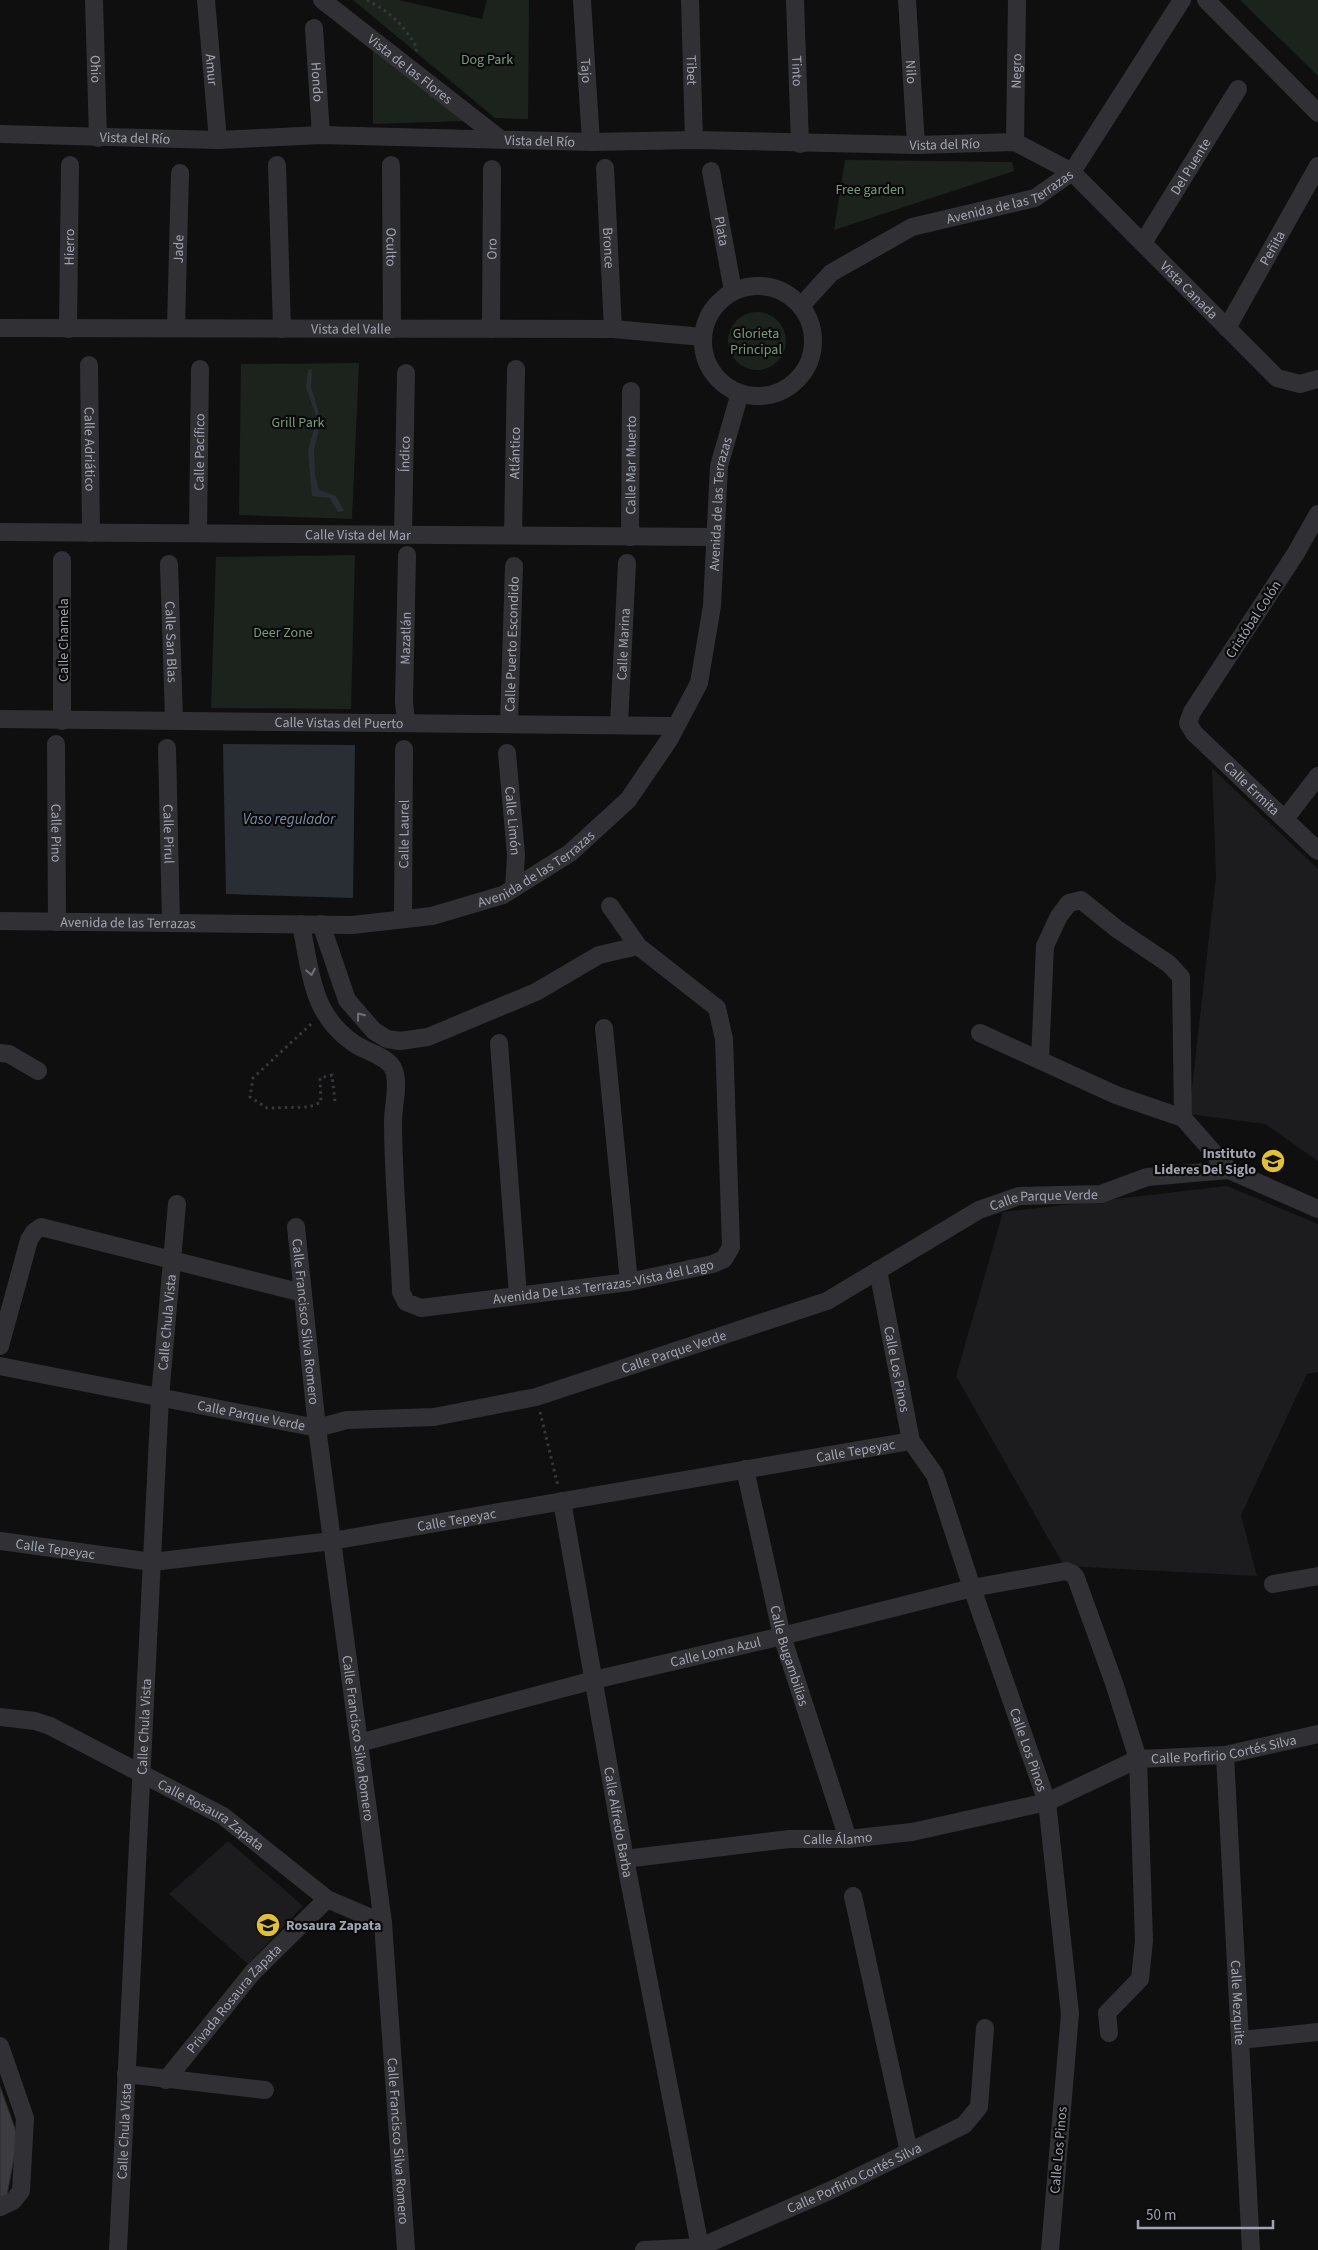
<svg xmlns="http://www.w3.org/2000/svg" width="1318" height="2250" font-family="'Source Sans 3',sans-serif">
  <rect width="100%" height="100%" fill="#0f0f10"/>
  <g fill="#1c1b1d">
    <path d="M 1212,768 L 1318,869 L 1318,1161 L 1265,1124 L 1189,1114 L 1216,876 Z"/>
    <path d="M 1227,1186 L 1318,1224 L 1318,1372 L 1307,1374 L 1241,1515 L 1257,1576 L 1064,1566 L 956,1376 L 1003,1212 Z"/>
    <path d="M 228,1841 L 303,1906 L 248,1964 L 169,1894 Z"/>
  </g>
  <g fill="#1c231d">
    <path d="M 353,0 L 399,0 L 482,19 L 487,0 L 529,0 L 528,119 L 495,118 Z"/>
    <path d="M 1240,0 L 1318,0 L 1318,76 Z"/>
    <path d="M 373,51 L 465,121 L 373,124 Z"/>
    <path d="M 845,160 L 1012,162 L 1014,171 L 834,230 Z"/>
    <circle cx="757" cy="341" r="29"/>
    <path d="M 359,363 L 352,519 L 239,515 L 241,364 Z"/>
    <path d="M 355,555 L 351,709 L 211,708 L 216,557 Z"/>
  </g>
  <g fill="#292e35">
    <path d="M 312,369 L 311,387 L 321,420 L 314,451 L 315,475 L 319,490 L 336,496 L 344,511 L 338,512 L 330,498 L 312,496 L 308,450 L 317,419 L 306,387 L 308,370 Z"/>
    <path d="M 223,744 L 355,745 L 353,898 L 226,894 Z"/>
  </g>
  <path fill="#3c3c40" stroke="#2a292c" d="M 0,2086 L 18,2137 L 7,2195 L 0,2197 Z"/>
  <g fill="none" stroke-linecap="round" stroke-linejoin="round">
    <g stroke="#37373c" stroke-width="3" stroke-dasharray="2.5 4" stroke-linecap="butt">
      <path d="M 367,0 C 390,12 404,25 417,48 L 416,52"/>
      <path d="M 311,1024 L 253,1078 L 250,1097 L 267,1108 L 309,1107 L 321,1102 L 320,1078 L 332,1075 L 335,1102"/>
      <path d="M 540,1412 L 558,1486"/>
    </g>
    <g stroke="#313135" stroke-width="18">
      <path id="s1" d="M 94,0 L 98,138"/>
      <path id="s2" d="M 206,0 L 218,140"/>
      <path id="s3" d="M 322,0 L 499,138"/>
      <path id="s4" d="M 582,0 L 591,142"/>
      <path id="s5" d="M 690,0 L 694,140"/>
      <path id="s6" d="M 795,0 L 800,144"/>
      <path id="s7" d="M 907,0 L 916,145"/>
      <path d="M 1206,0 L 1318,113"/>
      <path id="s8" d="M 314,28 L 321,135"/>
      <path id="s9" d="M 0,134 L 218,140 L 321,135 L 591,142 L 694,140 L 916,145 L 1015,142 L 1072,172 L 1277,378 L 1300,384 L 1318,379"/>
      <path id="s10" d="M 1015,142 L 1017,0"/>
      <path d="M 277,165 L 282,329"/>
      <path id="s11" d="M 391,165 L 392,329"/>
      <path id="s12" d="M 605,168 L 613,329"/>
      <path id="s13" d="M 711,171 L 733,291"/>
      <path id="s14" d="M 1143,243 L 1238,89"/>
      <circle cx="758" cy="341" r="55"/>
      <path id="s15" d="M 801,306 L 831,273 L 912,227 L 1035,198 L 1072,172 L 1182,0"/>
      <path id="s16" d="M 176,327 L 180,173"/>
      <path id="s17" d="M 0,328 L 613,329 L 703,337"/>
      <path id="s18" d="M 1227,328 L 1318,166"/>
      <path id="s19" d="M 68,329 L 70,165"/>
      <path id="s20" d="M 491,329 L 492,169"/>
      <path id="s21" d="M 89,365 L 91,533"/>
      <path id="s22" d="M 1318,514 L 1296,553 L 1192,712 L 1188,723 L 1194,733 L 1318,851"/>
      <path id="s23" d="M 0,532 L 715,537"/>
      <path id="s24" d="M 198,533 L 200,369"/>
      <path id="s25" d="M 403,535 L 406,373"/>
      <path id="s26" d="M 513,535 L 516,369"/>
      <path id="s27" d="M 630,537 L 631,391"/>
      <path id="s28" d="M 169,564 L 174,719"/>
      <path id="s29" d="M 0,719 L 676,726"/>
      <path d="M 62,721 L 62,560"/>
      <path id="s30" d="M 406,722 L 404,702 L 407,555"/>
      <path id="s31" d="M 509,723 L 514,566"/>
      <path id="s32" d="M 619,724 L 627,563"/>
      <path id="s33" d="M 56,744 L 57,922"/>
      <path id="s34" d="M 167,748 L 171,922"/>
      <path id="s35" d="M 507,753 L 516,855 L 514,888"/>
      <path d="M 1285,819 L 1318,776"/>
      <path d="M 610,906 L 638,946"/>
      <path id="s36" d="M 403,918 L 404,749"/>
      <path id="s37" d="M 0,921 L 352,925 L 432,916 L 503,895 L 570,853 L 628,800 L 669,740 L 699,683 L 712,606 L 719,466 L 740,393"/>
      <path id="s38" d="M 301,924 C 310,969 311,1013 352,1042 C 363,1051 386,1055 393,1068 C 400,1082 393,1106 393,1121 C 393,1178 399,1235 401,1292 L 406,1302 L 421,1308 L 629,1282 L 713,1264 L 724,1259 L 731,1247 L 724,1039 L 717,1008 L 638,946 L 599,955 L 536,992 L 428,1037 L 400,1041 L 387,1039 L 374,1031 L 347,1000 L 321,924"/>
      <path d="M 604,1028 L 629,1282"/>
      <path d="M 980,1033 L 1116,1095 L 1183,1118 L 1229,1170"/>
      <path d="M 499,1043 L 518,1295"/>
      <path d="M 0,1053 L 9,1054 L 38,1071"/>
      <path d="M 1040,1059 L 1045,946 L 1059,916 L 1069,903 L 1081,900 L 1117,929 L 1169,964 L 1181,977 L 1183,1118"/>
      <path id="s39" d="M 296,1227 L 317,1428 L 383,1923 L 406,2250"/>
      <path id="s40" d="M 878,1270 L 911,1441 L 935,1475 L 972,1588 L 1047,1802 L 1070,2014 L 1050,2250"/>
      <path d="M 0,1346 L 29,1240 L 34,1232 L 41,1227 L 303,1293"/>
      <path id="s41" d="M 0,1366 L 317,1428 L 347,1420 L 434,1417 L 536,1397 L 827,1301 L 979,1210 L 1019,1196 L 1101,1194 L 1147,1177 L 1229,1170 L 1318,1209"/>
      <path id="s42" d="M 745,1469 L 782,1636 L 848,1839"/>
      <path id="s43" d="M 562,1501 L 625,1859 L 700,2247"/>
      <path id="s44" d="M 0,1541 L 152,1562 L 332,1541 L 911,1441"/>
      <path d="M 1273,1584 L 1318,1576"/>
      <path id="s45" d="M 0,1717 L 35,1721 L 50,1726 L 223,1816 L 327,1899 L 383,1923"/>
      <path id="s46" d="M 359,1743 L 594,1680 L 782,1636 L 972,1588 L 1066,1571 L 1073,1574 L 1076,1578 L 1114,1683 L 1138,1759 L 1144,1941 L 1140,1979 L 1107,2013 L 1109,2033"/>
      <path id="s47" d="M 1225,1755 L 1251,2250"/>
      <path id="s48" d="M 625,1859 L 789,1839 L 848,1839 L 912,1832 L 1047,1802 L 1138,1759 L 1225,1755 L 1318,1734"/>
      <path d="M 853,1896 L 909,2152"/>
      <path d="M 1240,2040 L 1318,2032"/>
      <path d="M 0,2046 L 25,2118 L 21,2191 L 13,2201 L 0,2207"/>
      <path d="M 126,2074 L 265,2090"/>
      <path id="s49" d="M 166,2080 L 253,1972 L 327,1899"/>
      <path id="s50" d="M 118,2250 L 160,1397 L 177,1204"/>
      <path id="s51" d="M 644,2250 L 700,2247 L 829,2191 L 964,2125 L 979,2107 L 985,2028"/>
    </g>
  </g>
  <defs><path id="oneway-chevron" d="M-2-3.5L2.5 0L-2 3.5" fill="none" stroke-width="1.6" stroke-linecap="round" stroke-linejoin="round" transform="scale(1.25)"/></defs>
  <g stroke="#6f7079">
    <use href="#oneway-chevron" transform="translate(311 972) rotate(79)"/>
    <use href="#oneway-chevron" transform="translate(360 1016) rotate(-128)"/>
  </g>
  <defs>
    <g id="university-disc" transform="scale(1.25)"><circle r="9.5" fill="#e1c037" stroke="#0a0a0b"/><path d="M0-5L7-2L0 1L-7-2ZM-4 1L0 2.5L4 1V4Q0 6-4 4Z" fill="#111"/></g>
    <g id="school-disc" transform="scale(1.25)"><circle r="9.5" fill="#e1c037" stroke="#0a0a0b"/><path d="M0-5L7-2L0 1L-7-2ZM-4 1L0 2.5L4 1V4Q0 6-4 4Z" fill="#111"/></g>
  </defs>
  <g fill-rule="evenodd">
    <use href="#university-disc" x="1273" y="1161"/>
    <use href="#school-disc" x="268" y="1925"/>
  </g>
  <g text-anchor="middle" stroke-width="4.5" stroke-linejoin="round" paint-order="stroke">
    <g font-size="14" fill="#7a9a80" stroke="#0a0a0b">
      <text x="487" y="64">Dog Park</text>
      <text x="870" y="194">Free garden</text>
      <text x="756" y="338">Glorieta<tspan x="756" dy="16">Principal</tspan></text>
      <text x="298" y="427">Grill Park</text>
      <text x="283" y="637">Deer Zone</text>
    </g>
    <g font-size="14" fill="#a1a4b0" stroke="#0a0a0b">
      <text dy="5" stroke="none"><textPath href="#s1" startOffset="69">Ohio</textPath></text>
      <text dy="5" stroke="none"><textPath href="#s3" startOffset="112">Vista de las Flores</textPath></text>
      <text dy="5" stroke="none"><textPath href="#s2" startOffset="70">Amur</textPath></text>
      <text dy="5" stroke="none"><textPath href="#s5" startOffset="70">Tibet</textPath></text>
      <text dy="5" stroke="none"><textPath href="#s4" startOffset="71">Tajo</textPath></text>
      <text dy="5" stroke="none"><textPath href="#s10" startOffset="71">Negro</textPath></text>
      <text dy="5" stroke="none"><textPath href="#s6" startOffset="71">Tinto</textPath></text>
      <text dy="5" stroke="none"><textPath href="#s7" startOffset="72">Nilo</textPath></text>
      <text dy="5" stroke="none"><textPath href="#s8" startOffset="54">Hondo</textPath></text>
      <text dy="5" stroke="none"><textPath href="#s9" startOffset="135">Vista del Río</textPath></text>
      <text dy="5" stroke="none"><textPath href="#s9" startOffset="540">Vista del Río</textPath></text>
      <text dy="5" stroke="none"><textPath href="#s9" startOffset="945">Vista del Río</textPath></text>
      <text dy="5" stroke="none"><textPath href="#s14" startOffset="90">Del Puente</textPath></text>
      <text dy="5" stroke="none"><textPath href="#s15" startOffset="241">Avenida de las Terrazas</textPath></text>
      <text dy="5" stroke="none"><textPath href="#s13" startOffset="61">Plata</textPath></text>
      <text dy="5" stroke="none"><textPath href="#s19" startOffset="82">Hierro</textPath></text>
      <text dy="5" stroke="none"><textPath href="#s11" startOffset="82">Oculto</textPath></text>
      <text dy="5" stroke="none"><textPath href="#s18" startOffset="92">Peñita</textPath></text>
      <text dy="5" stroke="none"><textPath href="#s12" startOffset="80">Bronce</textPath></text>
      <text dy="5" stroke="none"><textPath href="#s20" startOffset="80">Oro</textPath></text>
      <text dy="5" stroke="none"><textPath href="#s16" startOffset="78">Jade</textPath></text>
      <text dy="5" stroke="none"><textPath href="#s9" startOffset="1246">Vista Canada</textPath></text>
      <text dy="5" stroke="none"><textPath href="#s17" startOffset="351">Vista del Valle</textPath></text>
      <text dy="5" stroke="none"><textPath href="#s21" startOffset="84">Calle Adriático</textPath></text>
      <text dy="5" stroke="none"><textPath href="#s24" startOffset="81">Calle Pacífico</textPath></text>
      <text dy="5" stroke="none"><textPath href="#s26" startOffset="82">Atlántico</textPath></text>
      <text dy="5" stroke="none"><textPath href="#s25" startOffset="81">Índico</textPath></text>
      <text dy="5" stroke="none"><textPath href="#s27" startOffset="72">Calle Mar Muerto</textPath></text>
      <text dy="5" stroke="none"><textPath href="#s37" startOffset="982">Avenida de las Terrazas</textPath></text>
      <text dy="5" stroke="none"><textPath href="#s23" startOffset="358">Calle Vista del Mar</textPath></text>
      <text transform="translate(1253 619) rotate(-57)" y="5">Cristóbal Colón</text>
      <text dy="5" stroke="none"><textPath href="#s30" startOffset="84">Mazatlán</textPath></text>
      <text transform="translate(63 640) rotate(-90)" y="5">Calle Chamela</text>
      <text dy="5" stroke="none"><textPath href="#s28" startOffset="78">Calle San Blas</textPath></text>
      <text dy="5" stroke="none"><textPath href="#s31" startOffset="79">Calle Puerto Escondido</textPath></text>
      <text dy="5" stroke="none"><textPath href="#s32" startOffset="80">Calle Marina</textPath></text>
      <text dy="5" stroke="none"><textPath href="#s29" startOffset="339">Calle Vistas del Puerto</textPath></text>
      <text dy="5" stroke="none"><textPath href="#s22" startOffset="338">Calle Ermita</textPath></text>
      <text dy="5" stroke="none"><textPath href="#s35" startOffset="68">Calle Limón</textPath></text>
      <text dy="5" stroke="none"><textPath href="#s33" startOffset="89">Calle Pino</textPath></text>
      <text dy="5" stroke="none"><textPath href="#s36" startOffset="84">Calle Laurel</textPath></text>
      <text dy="5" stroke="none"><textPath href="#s34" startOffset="86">Calle Pirul</textPath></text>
      <text dy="5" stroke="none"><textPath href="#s37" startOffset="548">Avenida de las Terrazas</textPath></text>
      <text dy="5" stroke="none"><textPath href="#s37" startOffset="128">Avenida de las Terrazas</textPath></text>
      <text dy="5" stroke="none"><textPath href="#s41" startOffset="1095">Calle Parque Verde</textPath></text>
      <text dy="5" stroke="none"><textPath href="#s38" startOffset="618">Avenida De Las Terrazas-Vista del Lago</textPath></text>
      <text dy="5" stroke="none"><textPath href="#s39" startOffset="95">Calle Francisco Silva Romero</textPath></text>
      <text dy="5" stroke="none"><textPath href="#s50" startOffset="929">Calle Chula Vista</textPath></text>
      <text dy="5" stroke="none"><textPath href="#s41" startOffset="690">Calle Parque Verde</textPath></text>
      <text dy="5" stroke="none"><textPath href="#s40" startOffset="101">Calle Los Pinos</textPath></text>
      <text dy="5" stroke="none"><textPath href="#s41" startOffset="256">Calle Parque Verde</textPath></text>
      <text dy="5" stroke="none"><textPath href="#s44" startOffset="866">Calle Tepeyac</textPath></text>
      <text dy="5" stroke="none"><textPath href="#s44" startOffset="461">Calle Tepeyac</textPath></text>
      <text dy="5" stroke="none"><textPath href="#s44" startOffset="56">Calle Tepeyac</textPath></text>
      <text dy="5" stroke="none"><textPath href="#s46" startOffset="368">Calle Loma Azul</textPath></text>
      <text dy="5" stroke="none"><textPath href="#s42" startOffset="192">Calle Bugambilias</textPath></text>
      <text dy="5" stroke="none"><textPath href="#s50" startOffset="524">Calle Chula Vista</textPath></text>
      <text dy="5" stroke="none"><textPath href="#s39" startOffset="515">Calle Francisco Silva Romero</textPath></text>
      <text dy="5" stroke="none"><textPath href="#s48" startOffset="614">Calle Porfirio Cortés Silva</textPath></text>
      <text dy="5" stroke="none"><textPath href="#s40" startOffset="506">Calle Los Pinos</textPath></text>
      <text dy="5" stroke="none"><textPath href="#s45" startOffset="235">Calle Rosaura Zapata</textPath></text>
      <text dy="5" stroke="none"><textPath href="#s43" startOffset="326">Calle Alfredo Barba</textPath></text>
      <text dy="5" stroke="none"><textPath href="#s48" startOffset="214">Calle Álamo</textPath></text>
      <text dy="5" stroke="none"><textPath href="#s49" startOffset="106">Privada Rosaura Zapata</textPath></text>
      <text dy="5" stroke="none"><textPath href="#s47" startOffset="248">Calle Mezquite</textPath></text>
      <text dy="5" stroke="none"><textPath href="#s50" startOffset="119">Calle Chula Vista</textPath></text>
      <text dy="5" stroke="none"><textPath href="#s39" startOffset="920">Calle Francisco Silva Romero</textPath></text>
      <text transform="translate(1058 2150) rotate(-85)" y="5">Calle Los Pinos</text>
      <text dy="5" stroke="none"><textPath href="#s51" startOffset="225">Calle Porfirio Cortés Silva</textPath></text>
    </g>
    <g font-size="14" font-weight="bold" fill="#a1a4b0" stroke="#0a0a0b" text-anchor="end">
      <text x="1256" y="1158">Instituto<tspan x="1256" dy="16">Lideres Del Siglo</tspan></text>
      <text x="286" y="1930" text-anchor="start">Rosaura Zapata</text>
    </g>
    <g font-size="15" font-style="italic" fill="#7a8da9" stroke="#0a0a0b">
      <text x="289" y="824">Vaso regulador</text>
    </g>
  </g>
  <path d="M1138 2220v8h135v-8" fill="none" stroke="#a1a4b0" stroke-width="2.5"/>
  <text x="1146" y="2220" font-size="15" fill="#a1a4b0" stroke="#0a0a0b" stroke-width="4" paint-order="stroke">50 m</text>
</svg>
